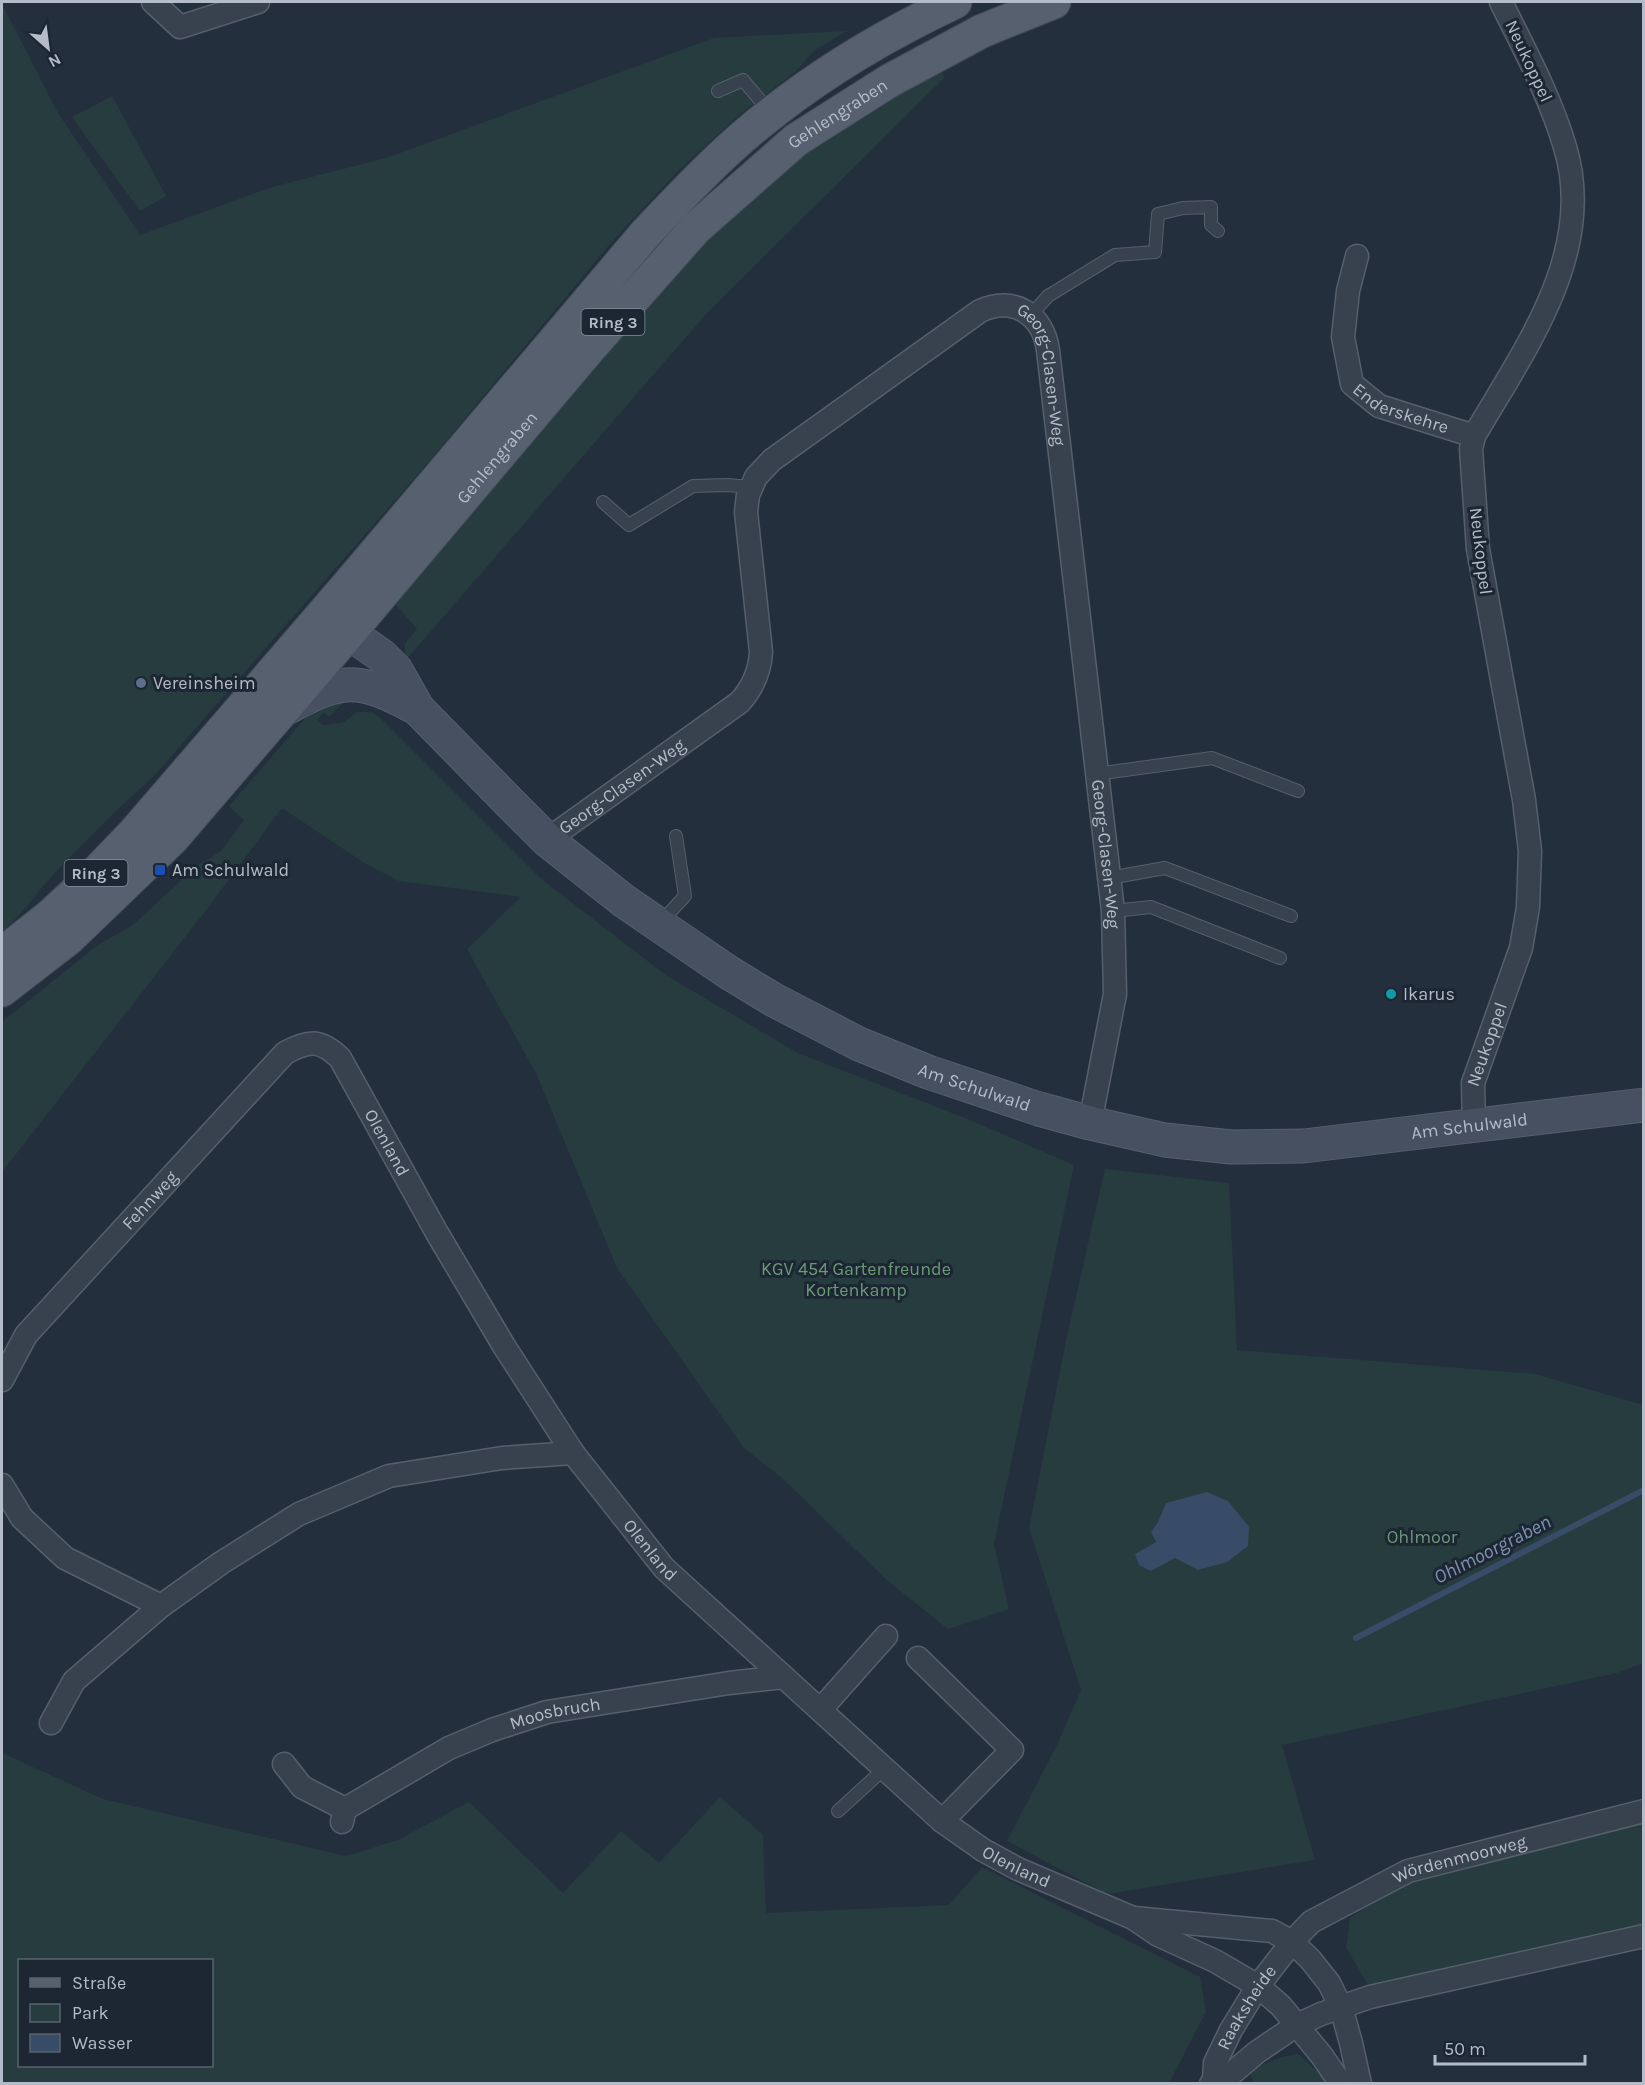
<svg xmlns="http://www.w3.org/2000/svg" width="1645" height="2085" font-family="Karla,sans-serif">
  <rect width="100%" height="100%" fill="#242f3e"/>
  <g fill="#263c3f" fill-rule="evenodd">
    <path d="M 2,4 L 58,113 L 140,235 L 272,187 L 386,158 L 714,38 L 847,31 L 815,50 L 795,72 L 739,115 L 677,172 L 610,244 L 432,458 L 153,777 C 117,809 84,842 51,877 C 34,896 21,916 2,932 Z"/>
    <path d="M 935,65 L 945,77 L 707,313 L 405,661 L 405,644 L 417,629 L 395,604 L 396,596 L 492,481 L 752,188 Z"/>
    <path d="M 112,96 L 166,196 L 140,211 L 72,117 Z"/>
    <path d="M 346,700 L 329,717 L 324,712 L 317,720 L 323,725 L 344,722 L 357,712 L 372,712 L 378,716 L 540,878 L 667,976 L 798,1053 L 970,1120 L 1074,1165 L 994,1544 L 1009,1609 L 948,1629 L 889,1582 L 782,1478 L 744,1448 L 617,1268 L 536,1073 L 467,949 L 521,897 L 399,881 L 366,864 L 282,808 L 210,905 L 2,1172 L 2,1022 L 98,945 L 133,925 L 198,865 L 221,851 L 244,820 L 229,806 L 313,709 Z"/>
    <path d="M 1105,1169 L 1229,1183 L 1237,1350 L 1535,1374 L 1643,1405 L 1643,1663 L 1617,1673 L 1282,1745 L 1315,1860 L 1107,1894 L 1007,1841 L 1057,1745 L 1081,1690 L 1029,1528 L 1067,1336 ZM 1166,1503 L 1174,1558 L 1151,1571 L 1135,1554 L 1156,1542 L 1151,1532 L 1158,1522 Z"/>
    <path d="M 2,1753 L 103,1799 L 346,1856 L 398,1840 L 469,1802 L 563,1893 L 621,1831 L 659,1863 L 720,1797 L 763,1835 L 766,1913 L 949,1905 L 982,1867 L 1200,1977 L 1206,2012 L 1169,2083 L 2,2083 ZM 20,1960 L 212,1960 L 212,2066 L 20,2066 Z"/>
    <path d="M 1643,1819 L 1643,1926 L 1370,1988 L 1346,1948 L 1350,1918 L 1410,1879 Z"/>
    <path d="M 1298,2054 L 1325,2078 L 1328,2083 L 1254,2083 L 1249,2070 L 1281,2057 Z"/>
  </g>
  <path fill="#394c67" d="M 1207,1492 L 1228,1501 L 1249,1527 L 1248,1546 L 1227,1562 L 1198,1570 L 1175,1558 L 1151,1571 L 1139,1565 L 1135,1554 L 1156,1542 L 1151,1532 L 1158,1522 L 1166,1503 Z"/>
  <g fill="none" stroke-linecap="round" stroke-linejoin="round">
    <path stroke="#394c67" stroke-width="6" d="M 1356,1638 L 1644,1490"/>
    <g stroke="#565f6c" stroke-width="14">
      <g id="lane">
        <path d="M 718,91 L 743,80 L 770,112"/>
        <path d="M 1031,315 L 1048,296 L 1115,255 L 1155,252 L 1158,214 L 1183,208 L 1211,207 L 1211,225 L 1218,231"/>
        <path d="M 603,502 L 629,525 L 693,486 L 727,485 L 751,487"/>
        <path d="M 1096,774 L 1212,758 L 1298,791"/>
        <path d="M 1109,878 L 1165,868 L 1291,916"/>
        <path d="M 1113,911 L 1151,907 L 1280,958"/>
        <path d="M 659,924 L 685,896 L 676,836"/>
        <path d="M 838,1811 L 884,1769"/>
      </g>
    </g>
    <g stroke="#565f6c" stroke-width="25">
      <g id="street">
        <path d="M 153,2 L 180,27 L 258,2"/>
        <path id="s1" d="M 1357,256 L 1348,291 L 1343,337 L 1352,384 L 1379,406 L 1474,436"/>
        <path id="s2" d="M 547,840 L 740,702 C 753,687 760,672 761,652 L 746,512 L 748,495 L 756,477 L 772,460 L 980,311 C 1014,295 1043,315 1048,350 L 1113,911 L 1115,994 L 1090,1123"/>
        <path id="s3" d="M 1474,1126 L 1473,1083 L 1521,948 L 1528,907 L 1530,851 L 1524,800 L 1478,549 L 1471,449 L 1474,436 C 1524,350 1597,252 1565,147 C 1550,96 1524,49 1501,2"/>
        <path id="s4" d="M 2,1380 L 26,1335 L 285,1053 C 309,1040 320,1039 340,1058 L 437,1233 L 504,1346 L 573,1453 L 664,1568 L 942,1821 L 983,1850 L 1018,1869 L 1133,1918 L 1158,1935 L 1215,1961 L 1258,1986 L 1281,2006 L 1322,2056 L 1341,2084"/>
        <path d="M 2,1485 L 22,1518 L 65,1558 L 161,1606 L 74,1681 L 51,1723"/>
        <path d="M 161,1606 L 221,1563 L 299,1514 L 389,1476 L 502,1458 L 573,1453"/>
        <path d="M 918,1658 L 1012,1750 L 942,1821"/>
        <path d="M 821,1709 L 886,1636"/>
        <path d="M 284,1764 L 302,1787 L 345,1809"/>
        <path id="s5" d="M 342,1822 L 345,1809 L 449,1748 L 492,1730 L 547,1712 L 729,1683 L 784,1677"/>
        <path d="M 1134,1918 L 1272,1931 L 1292,1942 L 1310,1959 L 1329,1983 L 1341,2007 L 1351,2043 L 1360,2084"/>
        <path id="s6" d="M 1214,2080 L 1215,2063 L 1231,2030 L 1258,1986 L 1292,1942 L 1311,1922 L 1408,1871 L 1644,1811"/>
        <path d="M 1211,2084 L 1214,2080 L 1231,2074 L 1257,2052 L 1297,2025 L 1321,2014 L 1370,1997 L 1644,1936"/>
      </g>
    </g>
    <g stroke="#565f6c" stroke-width="35">
      <g id="secondary">
        <path id="s7" d="M 322,634 L 337,633 L 355,637 L 382,656 L 396,670 L 418,709 L 510,803 L 547,840 L 624,901 L 728,972 L 774,1000 L 859,1044 L 928,1072 L 1039,1109 L 1090,1123 L 1165,1140 L 1231,1147 L 1304,1146 L 1644,1105"/>
        <path d="M 283,710 C 342,677 358,676 418,709"/>
      </g>
    </g>
    <g stroke="#414a57" stroke-width="35">
      <g id="primary">
        <path d="M 2,954 L 50,916 L 86,883 L 135,832 L 348,585 L 646,233 C 686,191 726,148 772,113 C 828,69 891,32 955,2"/>
        <path id="s8" d="M 2,990 L 68,939 L 172,839 L 348,634 L 588,350 L 696,228 L 796,140 L 889,81 L 982,31 L 1054,2"/>
      </g>
    </g>
    <use href="#lane" stroke="#38414e" stroke-width="12"/>
    <use href="#street" stroke="#38414e" stroke-width="22"/>
    <use href="#secondary" stroke="#465061" stroke-width="33"/>
    <use href="#primary" stroke="#56606e" stroke-width="33"/>
  </g>
  <circle fill="#5c6f8a" stroke="#1d2633" stroke-width="2" cx="141" cy="683" r="6"/>
  <rect fill="#1a4fb4" stroke="#1d2633" stroke-width="2" x="154" y="864" width="12" height="12" rx="3"/>
  <circle fill="#0f9aa8" stroke="#1d2633" stroke-width="2" cx="1391" cy="994" r="6"/>
  <g text-anchor="middle" stroke-width="6" stroke-linejoin="round" paint-order="stroke">
    <g fill="#1d2633" stroke="#878f9c" stroke-width="1.5">
      <rect x="581.5" y="309" width="63" height="26" rx="4.5"/>
      <rect x="64.5" y="860" width="63" height="26" rx="4.5"/>
    </g>
    <g font-size="16" font-weight="bold" fill="#b4bcc9">
      <text x="613" y="328">Ring 3</text>
      <text x="96" y="879">Ring 3</text>
    </g>
    <g font-size="18" fill="#b4bcc9" stroke="#1d2633">
      <text transform="translate(1529 61) rotate(65)" y="6">Neukoppel</text>
      <text dy="6" stroke="none"><textPath href="#s8" startOffset="1215">Gehlengraben</textPath></text>
      <text dy="6" stroke="none"><textPath href="#s2" startOffset="864">Georg-Clasen-Weg</textPath></text>
      <text dy="6" stroke="none"><textPath href="#s1" startOffset="186">Enderskehre</textPath></text>
      <text dy="6" stroke="none"><textPath href="#s8" startOffset="729">Gehlengraben</textPath></text>
      <text transform="translate(1481 551) rotate(83)" y="6">Neukoppel</text>
      <text dy="6" stroke="none"><textPath href="#s2" startOffset="92">Georg-Clasen-Weg</textPath></text>
      <text dy="6" stroke="none"><textPath href="#s2" startOffset="1350">Georg-Clasen-Weg</textPath></text>
      <text dy="6" stroke="none"><textPath href="#s3" startOffset="84">Neukoppel</textPath></text>
      <text dy="6" stroke="none"><textPath href="#s7" startOffset="812">Am Schulwald</textPath></text>
      <text dy="6" stroke="none"><textPath href="#s7" startOffset="1316">Am Schulwald</textPath></text>
      <text dy="6" stroke="none"><textPath href="#s4" startOffset="592">Olenland</textPath></text>
      <text dy="6" stroke="none"><textPath href="#s4" startOffset="234">Fehnweg</textPath></text>
      <text dy="6" stroke="none"><textPath href="#s4" startOffset="1078">Olenland</textPath></text>
      <text dy="6" stroke="none"><textPath href="#s5" startOffset="246">Moosbruch</textPath></text>
      <text dy="6" stroke="none"><textPath href="#s6" startOffset="351">Wördenmoorweg</textPath></text>
      <text dy="6" stroke="none"><textPath href="#s4" startOffset="1564">Olenland</textPath></text>
      <text dy="6" stroke="none"><textPath href="#s6" startOffset="81">Raaksheide</textPath></text>
    </g>
    <g font-size="18" fill="#b4bcc9" stroke="#1d2633" text-anchor="start">
      <text x="153" y="689">Vereinsheim</text>
      <text x="172" y="876">Am Schulwald</text>
      <text x="1403" y="1000">Ikarus</text>
    </g>
    <g font-size="18" fill="#6b9a76" stroke="#1d2633">
      <text x="856" y="1275">KGV 454 Gartenfreunde<tspan x="856" dy="21">Kortenkamp</tspan></text>
      <text x="1422" y="1543">Ohlmoor</text>
    </g>
    <g font-size="20" font-style="italic" fill="#7c92b1" stroke="#1d2633">
      <text transform="translate(1492 1549) rotate(-27)" y="7">Ohlmoorgraben</text>
    </g>
  </g>
  <rect width="1645" height="2085" fill="none" stroke="#b4bcc9" stroke-width="6"/>
  <rect x="18" y="1959" width="195" height="108" fill="#1d2633" stroke="#59626f" stroke-width="1.5"/>
  <rect x="30" y="1978" width="30" height="9" fill="#56606e" stroke="#59626f" stroke-width="1.5"/>
  <text x="72" y="1989" font-size="18" fill="#b4bcc9">Straße</text>
  <rect x="30" y="2004" width="30" height="18" fill="#263c3f" stroke="#59626f" stroke-width="1.5"/>
  <text x="72" y="2019" font-size="18" fill="#b4bcc9">Park</text>
  <rect x="30" y="2034" width="30" height="18" fill="#394c67" stroke="#59626f" stroke-width="1.5"/>
  <text x="72" y="2049" font-size="18" fill="#b4bcc9">Wasser</text>
  <g transform="translate(48 48) rotate(152)" stroke="#1d2633" stroke-width="4.5" paint-order="stroke">
  <path d="M0-4.5L10 22L0 15L-10 22Z" fill="#b4bcc9"/>
  <text y="-9" font-size="16" font-weight="bold" text-anchor="middle" fill="#b4bcc9">N</text>
  </g>
  <path d="M1435 2055v9h150v-9" fill="none" stroke="#b4bcc9" stroke-width="3"/>
  <text x="1444" y="2055" font-size="18" fill="#b4bcc9" stroke="#1d2633" stroke-width="4.5" paint-order="stroke">50 m</text>
</svg>
